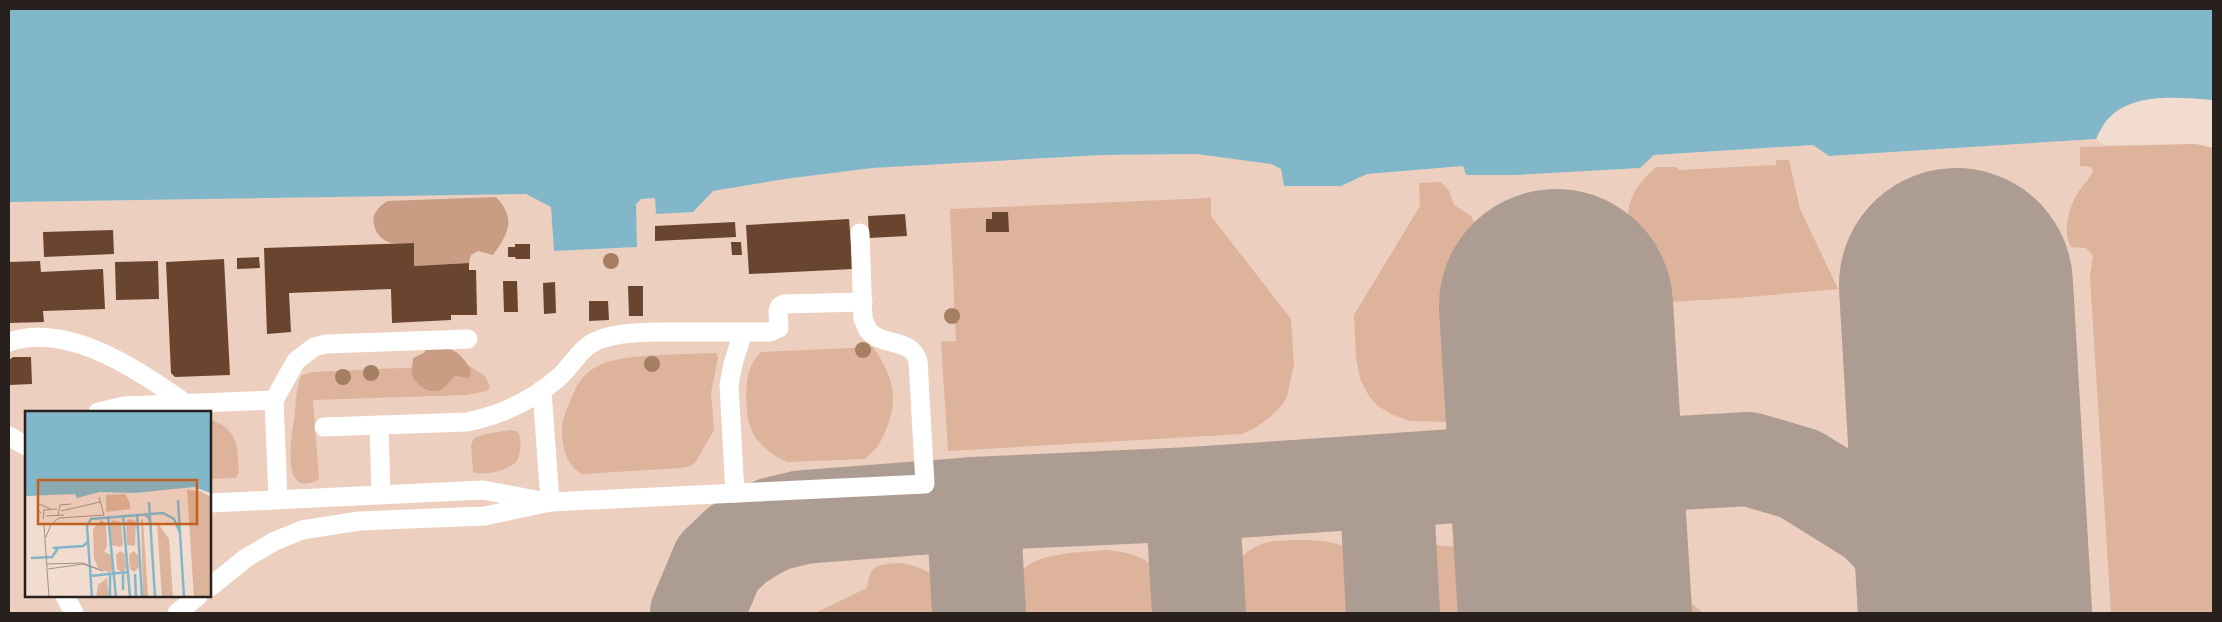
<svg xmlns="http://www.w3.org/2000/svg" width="2222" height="622" font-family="'Space Grotesk',sans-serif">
  <rect width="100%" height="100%" fill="#f2dcd0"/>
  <path fill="#eccfbe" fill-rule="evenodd" d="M 2096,139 L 2104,145 L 2196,144 L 2213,148 L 2213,613 L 9,613 L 9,202 L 526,194 L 551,207 L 554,251 L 637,247 L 636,204 L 640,199 L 655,198 L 656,214 L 693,212 L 713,191 L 785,179 L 872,168 L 1102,155 L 1196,154 L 1271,164 L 1281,169 L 1284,186 L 1341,186 L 1367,174 L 1463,166 L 1466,175 L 1517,175 L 1640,168 L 1654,155 L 1813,145 L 1829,156 ZM 26,412 L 210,412 L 210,596 L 26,596 Z"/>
  <g fill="#ddb39b">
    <path d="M 2196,144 L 2213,148 L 2213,613 L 2111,613 L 2090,277 L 2093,255 L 2086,248 L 2071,247 C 2062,231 2069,207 2078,193 C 2082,185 2091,179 2093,170 L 2091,167 L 2080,166 L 2080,147 Z"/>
    <path d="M 1776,160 L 1789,160 L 1800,209 L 1838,289 L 1737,298 L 1637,304 L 1628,214 C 1630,193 1641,181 1656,167 L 1677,167 L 1678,170 L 1776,165 Z"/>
    <path d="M 1441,182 L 1449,191 L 1454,205 L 1471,216 L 1477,229 L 1481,354 L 1479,387 L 1464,411 L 1447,422 L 1410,421 L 1393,415 L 1378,406 L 1369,396 L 1360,379 L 1356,358 L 1354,315 L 1420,206 L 1419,183 Z"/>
    <path d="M 1211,198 L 1211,216 L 1291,319 L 1294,365 L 1287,396 L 1282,405 L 1269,418 L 1253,429 L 1242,434 L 948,451 L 941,342 L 956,341 L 950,209 Z"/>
    <path d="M 873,347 C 893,376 900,398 885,432 C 880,444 875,452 864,459 L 788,462 C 774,458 756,443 751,429 C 745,415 744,379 752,364 C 754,360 758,356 761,352 Z"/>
    <path d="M 716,353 L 718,357 L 711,393 L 714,430 L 696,461 L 691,466 L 681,468 L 582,474 C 567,466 562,448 562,431 C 562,420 566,411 570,402 C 575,388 581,376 594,368 C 620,352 685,355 716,353 Z"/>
    <path d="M 468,365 L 485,376 L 490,387 L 487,391 L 466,395 L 313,400 L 319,479 C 279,502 292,431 295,414 C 296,402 296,385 302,375 L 312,372 Z"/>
    <path d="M 210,419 C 239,431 237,445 239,473 L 236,478 L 210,479 Z"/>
    <path d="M 510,430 L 517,431 L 520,436 C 521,443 521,457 515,463 C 505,471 485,476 473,472 L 471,445 L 474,438 L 486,434 Z"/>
    <path d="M 1292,540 C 1318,540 1363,540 1368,574 C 1371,586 1370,600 1371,613 L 1227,613 C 1228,584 1231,553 1265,543 C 1273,540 1283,541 1292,540 Z"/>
    <path d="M 1435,545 L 1460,547 L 1470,553 L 1475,613 L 1413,613 L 1410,572 L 1424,555 Z"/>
    <path d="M 1107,550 C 1153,555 1163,568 1166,613 L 1008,613 C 1004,551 1062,554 1107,550 Z"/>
    <path d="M 899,563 C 929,567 948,580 950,613 L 815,613 L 867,588 C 871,564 876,565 899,563 Z"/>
    <path d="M 1669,587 L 1704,613 L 1671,613 Z"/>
  </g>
  <g fill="#c89d84">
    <path d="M 496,197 C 517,219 508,234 493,255 L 478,251 L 471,255 L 469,263 L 414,266 L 414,243 C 407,243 400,244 393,243 C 381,242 371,228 374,216 C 376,209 382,205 387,201 Z"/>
    <path d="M 427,347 C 453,348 457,348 471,370 L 469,378 L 455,376 C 450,380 446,387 441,390 C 430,395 415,385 412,374 C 411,369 413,363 413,358 L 424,353 Z"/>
  </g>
  <path fill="#81b7c9" d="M 9,9 L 2213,9 L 2213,100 C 2179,98 2134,91 2108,119 C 2103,124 2099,133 2096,139 L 1829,156 L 1813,145 L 1654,155 L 1640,168 L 1517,175 L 1466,175 L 1463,166 L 1367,174 L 1341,186 L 1284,186 L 1281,169 L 1271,164 L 1196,154 L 1102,155 L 872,168 L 785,179 L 713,191 L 693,212 L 656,214 L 655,198 L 641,199 L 636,204 L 637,247 L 554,251 L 551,207 L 526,194 L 9,202 Z"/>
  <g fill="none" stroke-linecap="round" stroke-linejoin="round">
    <g stroke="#ad9c92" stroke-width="94">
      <path d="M 1470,475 C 1483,478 1499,480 1511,485 C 1564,508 1563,564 1571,613"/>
      <path d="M 1386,482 L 1393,613"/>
      <path d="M 1192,494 L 1199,613"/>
      <path d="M 973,504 L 979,613"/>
      <path d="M 697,613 L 718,563 L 737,545 L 756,533 L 774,524 L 803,517 L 973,504 L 1192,494 L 1470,475 L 1749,459 L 1800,474 L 1874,520 L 1898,545 L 1921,575 L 1942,613"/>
    </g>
    <g stroke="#ad9c92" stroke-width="234">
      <path d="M 1956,285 L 1975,613"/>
      <path d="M 1556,306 L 1575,613"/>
    </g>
  </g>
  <g fill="#69442e">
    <path d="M 992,212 L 1008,212 L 1009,232 L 986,232 L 986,219 L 992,219 Z"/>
    <path d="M 905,214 L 907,236 L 869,238 L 868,216 Z"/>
    <path d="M 849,219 L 853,269 L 749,274 L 746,225 Z"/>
    <path d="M 735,222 L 736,237 L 655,241 L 655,226 Z"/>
    <path d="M 113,230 L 114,254 L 44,257 L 43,232 Z"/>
    <path d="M 731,242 L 741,242 L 742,255 L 732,255 Z"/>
    <path d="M 414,243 L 414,266 L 469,263 L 469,270 L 476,270 L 477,315 L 451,315 L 451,320 L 392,323 L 391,289 L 289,293 L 291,332 L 267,334 L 264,248 Z"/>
    <path d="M 515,244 L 530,244 L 530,259 L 516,259 L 515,257 L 508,257 L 508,247 L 515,247 Z"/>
    <path d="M 259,257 L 260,268 L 237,269 L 237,258 Z"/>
    <path d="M 224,259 L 230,375 L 175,377 L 171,373 L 166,262 Z"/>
    <path d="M 40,261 L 41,272 L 103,269 L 105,309 L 43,311 L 44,322 L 9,323 L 9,262 Z"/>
    <path d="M 158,261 L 159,299 L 116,300 L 115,262 Z"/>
    <path d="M 503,281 L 517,281 L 518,312 L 504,312 Z"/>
    <path d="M 555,282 L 556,313 L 544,314 L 543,283 Z"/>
    <path d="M 628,286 L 643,286 L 643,316 L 629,316 Z"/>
    <path d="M 589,301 L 608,301 L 609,320 L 589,321 Z"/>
    <path d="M 13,357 L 31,357 L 32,384 L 9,385 L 9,360 Z"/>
  </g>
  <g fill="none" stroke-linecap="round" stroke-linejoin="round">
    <g stroke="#fff" stroke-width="19">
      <path d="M 9,342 C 68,322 139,370 185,403"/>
      <path d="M 542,390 L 550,502"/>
      <path d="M 98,412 L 124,406 L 274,400"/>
      <path d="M 379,425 L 381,494"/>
      <path d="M 324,427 L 467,422 C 500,415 533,400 558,378 C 572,366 579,349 596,341 C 618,331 655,332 679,332 C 709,332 740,332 770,332 L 779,328 L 778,311 L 780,306 L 784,304 L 863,302"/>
      <path d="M 9,436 L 26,446"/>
      <path d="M 735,493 L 729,385 L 733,364 L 743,332"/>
      <path d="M 278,499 L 274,400 L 296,361 L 314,347 L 326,344 L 468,339"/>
      <path d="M 210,503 L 483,490 L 541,501"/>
      <path d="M 210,587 L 246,558 L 275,541 L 302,530 L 359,521 L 485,516 L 550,502 L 925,484 L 918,361 C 911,337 881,347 868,330 C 866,327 865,322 863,319 L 860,233"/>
      <path d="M 65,596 L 74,613"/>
      <path d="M 177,613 L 198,596"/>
    </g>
  </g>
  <g fill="#a67e62">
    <circle cx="611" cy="261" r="8"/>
    <circle cx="952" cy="316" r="8"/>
    <circle cx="863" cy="350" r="8"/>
    <circle cx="652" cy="364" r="8"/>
    <circle cx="371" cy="373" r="8"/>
    <circle cx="343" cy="377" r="8"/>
  </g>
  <g transform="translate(25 411)">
    <rect width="186" height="186" fill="#f2dcd0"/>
    <path d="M 162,79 L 175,80 L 186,86 L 186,186 L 169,186 ZM 100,83 L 105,92 L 105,98 L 81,101 L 81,84 ZM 103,108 L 111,110 L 110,135 L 102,134 L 101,111 ZM 116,108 L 118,109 L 123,186 L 118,186 ZM 76,109 L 81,112 L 82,135 L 79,141 L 87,144 L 88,159 L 85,162 L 73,157 L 69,147 L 68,118 ZM 88,109 L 96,111 L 98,134 L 95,136 L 86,134 L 85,112 ZM 132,111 L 144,128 L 148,186 L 137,186 ZM 95,140 L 100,143 L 101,157 L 98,161 L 92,158 L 91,144 ZM 108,140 L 113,144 L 114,156 L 109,161 L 105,158 L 104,144 ZM 82,167 L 84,186 L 71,186 L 73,174 Z" fill="#ddb39b"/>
    <path d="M 0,0 L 186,0 L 186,82 L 169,76 L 109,82 L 75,81 L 52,87 L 50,83 L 1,85 Z" fill="#81b7c9"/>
    <path fill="none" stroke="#81b7c9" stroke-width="2.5" d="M 0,16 L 109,11 L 187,15M 153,89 L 159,186M 124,91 L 130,186M 112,103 L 117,186M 119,103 L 124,107 L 126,116M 98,104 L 105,186M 83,105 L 91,186M 28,137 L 58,135 L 63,131M 6,147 L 27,146 L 34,136M 110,163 L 111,186M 65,165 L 103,161M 98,179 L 98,163M 67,186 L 62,115 L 66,108 L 138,102 L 149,108 L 155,122M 85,186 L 85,164"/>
    <path fill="none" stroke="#a19188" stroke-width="1" d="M 36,100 L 75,91M 16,102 L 12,99 L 14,93 L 26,98M 21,105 L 39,104M 33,105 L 35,94 L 46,93M 18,108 L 19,99 L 32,98M 19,114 L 24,186M 21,126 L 26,113 L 34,107 L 79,104 L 74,86M 22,153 L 58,152 L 78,160 L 58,153 L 23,158"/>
    <path fill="#c1611f" fill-opacity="0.15" stroke="#c1611f" stroke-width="2.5" d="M 13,69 L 172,69 L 172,113 L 13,113 Z"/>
    <rect width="186" height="186" fill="none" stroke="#28201c" stroke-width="2.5"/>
  </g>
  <rect width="2222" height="622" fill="none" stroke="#28201c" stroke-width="20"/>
</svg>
